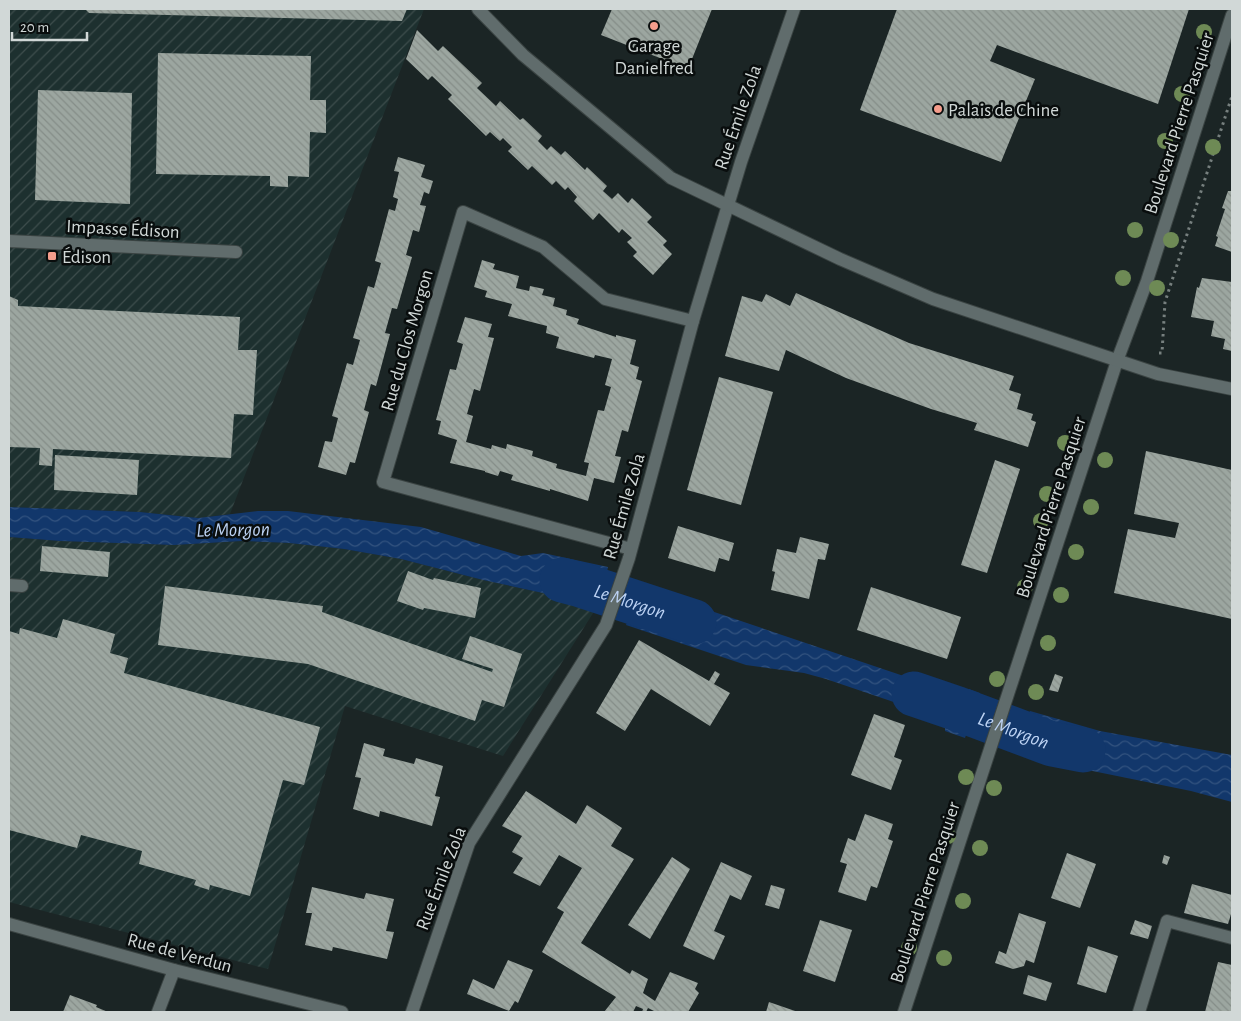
<svg xmlns="http://www.w3.org/2000/svg" width="1241" height="1021" font-family="'Alegreya Sans',sans-serif">
  <defs>
    <pattern id="industrial-furrows" width="10" height="10" patternUnits="userSpaceOnUse" patternTransform="scale(1.25)"><rect width="10" height="10" fill="#1d302f"/><path d="M-1 1l2-2M0 10L10 0M9 11l2-2" fill="none" stroke="#3d4d4c"/></pattern>
    <pattern id="water-waves" width="16" height="10" patternUnits="userSpaceOnUse" patternTransform="scale(1.25)"><rect width="16" height="10" fill="#12376b"/><path d="M0 5q4-4 8 0t8 0" fill="none" stroke="#33537f"/></pattern>
    <pattern id="building-back-hatch" width="6" height="6" patternUnits="userSpaceOnUse" patternTransform="scale(1.25)"><rect width="6" height="6" fill="#9ca6a0"/><path d="M-1 5l2 2M0 0l6 6M5-1l2 2" fill="none" stroke="#858d88"/></pattern>
  </defs>
  <rect width="100%" height="100%" fill="#1b2525"/>
  <g fill="url(#industrial-furrows)">
    <path d="M 9,9 L 424,9 L 230,514 L 198,518 L 140,512 L 9,507 Z"/>
    <path d="M 9,537 L 60,541 L 174,545 L 242,541 L 289,543 L 344,549 L 401,559 L 483,580 L 589,603 L 595,610 L 503,756 L 345,706 L 268,969 L 9,902 Z"/>
  </g>
  <g fill="url(#water-waves)">
    <path d="M 9,507 L 140,512 L 198,518 L 258,511 L 288,511 L 421,527 L 521,556 L 543,553 L 608,567 L 606,576 L 620,580 L 611,614 L 595,610 L 589,603 L 483,580 L 401,559 L 344,549 L 289,543 L 242,541 L 174,545 L 60,541 L 9,537 Z"/>
    <path d="M 640,587 L 966,697 L 969,689 L 980,693 L 965,738 L 945,731 L 945,727 L 941,721 L 929,714 L 826,679 L 804,673 L 746,665 L 626,625 L 634,607 Z"/>
    <path d="M 1030,711 L 1100,731 L 1232,755 L 1232,802 L 1191,791 L 1058,764 L 1017,752 Z"/>
  </g>
  <g fill="none" stroke-linecap="round" stroke-linejoin="round">
    <g stroke="#12376b" stroke-width="45">
      <path id="s1" d="M 562,580 L 581,585 L 694,622"/>
      <path id="s2" d="M 914,694 L 958,709 L 1052,744 L 1083,750"/>
    </g>
  </g>
  <g fill="url(#building-back-hatch)">
    <path d="M 85,9 L 407,9 L 402,21 L 89,13 Z"/>
    <path d="M 612,9 L 712,9 L 688,69 L 601,35 Z"/>
    <path d="M 897,9 L 1189,9 L 1158,104 L 997,45 L 990,61 L 1035,79 L 1001,162 L 860,110 Z"/>
    <path d="M 417,30 L 438,51 L 443,46 L 482,83 L 477,88 L 496,106 L 500,101 L 520,120 L 523,118 L 542,136 L 538,141 L 547,150 L 551,146 L 561,155 L 565,151 L 585,170 L 587,167 L 607,186 L 603,191 L 612,199 L 618,193 L 628,203 L 632,198 L 652,217 L 647,222 L 667,241 L 663,245 L 672,254 L 653,275 L 633,256 L 637,252 L 627,242 L 632,238 L 622,229 L 619,233 L 599,213 L 593,220 L 574,201 L 577,197 L 568,187 L 565,190 L 556,181 L 552,185 L 532,166 L 528,170 L 508,151 L 512,147 L 503,138 L 500,141 L 490,132 L 486,136 L 448,99 L 452,95 L 432,76 L 428,80 L 406,59 Z"/>
    <path d="M 158,53 L 311,56 L 310,100 L 326,100 L 326,133 L 310,132 L 309,177 L 288,176 L 288,187 L 270,186 L 270,176 L 156,174 Z"/>
    <path d="M 38,90 L 132,93 L 130,204 L 35,200 Z"/>
    <path d="M 398,157 L 425,165 L 421,177 L 433,181 L 429,194 L 424,192 L 420,205 L 426,206 L 419,232 L 413,230 L 406,255 L 412,257 L 397,309 L 392,308 L 385,333 L 390,334 L 376,386 L 371,384 L 364,410 L 369,412 L 355,463 L 350,462 L 346,475 L 318,467 L 325,441 L 332,442 L 338,418 L 332,416 L 347,363 L 353,365 L 360,340 L 353,338 L 368,286 L 374,288 L 381,263 L 375,261 L 389,209 L 395,211 L 398,199 L 393,197 L 399,172 L 394,171 Z"/>
    <path d="M 1232,188 L 1232,252 L 1215,246 L 1218,237 L 1216,236 L 1225,209 L 1222,208 L 1228,191 L 1231,191 Z"/>
    <path d="M 482,260 L 495,264 L 493,269 L 519,276 L 516,288 L 529,291 L 530,286 L 544,289 L 542,295 L 555,298 L 553,306 L 567,310 L 566,315 L 579,319 L 577,324 L 616,337 L 616,335 L 636,340 L 630,364 L 639,367 L 636,379 L 642,381 L 628,432 L 622,430 L 615,456 L 621,457 L 614,483 L 594,478 L 588,501 L 550,489 L 550,491 L 511,480 L 513,475 L 500,471 L 498,476 L 485,472 L 485,471 L 450,463 L 457,440 L 438,434 L 441,421 L 436,420 L 450,369 L 456,370 L 463,344 L 457,342 L 465,317 L 492,324 L 488,337 L 494,338 L 480,391 L 474,389 L 467,414 L 473,416 L 466,442 L 491,449 L 492,445 L 506,449 L 507,444 L 533,451 L 532,456 L 557,464 L 556,468 L 586,476 L 589,463 L 584,462 L 598,410 L 604,411 L 611,387 L 605,385 L 612,359 L 595,355 L 594,358 L 556,348 L 559,337 L 546,333 L 547,326 L 508,316 L 512,304 L 485,297 L 487,291 L 474,287 Z"/>
    <path d="M 1202,278 L 1232,282 L 1232,351 L 1223,349 L 1225,339 L 1211,336 L 1214,321 L 1191,317 L 1197,287 L 1199,288 Z"/>
    <path d="M 796,293 L 909,343 L 1014,376 L 1009,390 L 1021,394 L 1017,409 L 1033,414 L 1031,420 L 1036,422 L 1028,447 L 974,430 L 977,423 L 931,409 L 846,378 L 786,350 L 779,371 L 725,356 L 742,296 L 762,302 L 766,294 L 790,306 Z"/>
    <path d="M 9,296 L 18,300 L 18,306 L 240,317 L 238,350 L 257,350 L 253,415 L 234,414 L 231,458 L 53,449 L 52,466 L 39,465 L 40,448 L 9,447 Z"/>
    <path d="M 719,377 L 773,392 L 741,505 L 687,490 Z"/>
    <path d="M 1146,451 L 1232,470 L 1232,619 L 1114,593 L 1128,529 L 1175,538 L 1179,523 L 1134,514 Z"/>
    <path d="M 55,455 L 139,460 L 137,495 L 54,490 Z"/>
    <path d="M 995,460 L 1020,469 L 987,573 L 961,565 Z"/>
    <path d="M 678,526 L 734,543 L 729,561 L 719,558 L 715,572 L 668,558 Z"/>
    <path d="M 800,537 L 829,544 L 825,560 L 818,559 L 809,599 L 771,590 L 775,572 L 772,571 L 777,549 L 796,553 Z"/>
    <path d="M 42,546 L 110,552 L 108,577 L 40,571 Z"/>
    <path d="M 408,571 L 433,580 L 434,578 L 481,588 L 475,618 L 424,608 L 423,610 L 397,601 Z"/>
    <path d="M 165,586 L 323,606 L 322,612 L 492,672 L 493,669 L 462,659 L 470,636 L 522,654 L 504,707 L 482,700 L 475,721 L 308,664 L 158,645 Z"/>
    <path d="M 871,587 L 961,617 L 947,659 L 857,630 Z"/>
    <path d="M 63,619 L 115,634 L 110,653 L 128,658 L 124,673 L 320,727 L 304,785 L 283,780 L 250,896 L 210,885 L 209,890 L 194,885 L 196,880 L 139,864 L 142,851 L 81,835 L 77,848 L 9,830 L 9,631 L 19,634 L 20,628 L 57,638 Z"/>
    <path d="M 639,640 L 709,681 L 715,671 L 720,674 L 714,684 L 730,693 L 710,726 L 651,689 L 625,731 L 596,713 Z"/>
    <path d="M 1055,674 L 1063,677 L 1058,692 L 1049,690 Z"/>
    <path d="M 874,714 L 905,725 L 894,757 L 902,760 L 891,790 L 851,775 Z"/>
    <path d="M 364,743 L 385,749 L 383,756 L 414,764 L 416,758 L 443,766 L 435,796 L 440,797 L 432,826 L 380,811 L 379,817 L 353,809 L 361,778 L 355,777 Z"/>
    <path d="M 526,791 L 576,824 L 587,805 L 622,828 L 611,846 L 634,859 L 581,943 L 630,974 L 632,970 L 648,979 L 643,993 L 655,1001 L 670,972 L 698,983 L 695,989 L 699,993 L 688,1012 L 656,1012 L 648,1008 L 646,1012 L 642,1012 L 643,1009 L 636,1006 L 633,1012 L 604,1012 L 616,997 L 542,952 L 564,912 L 557,908 L 582,868 L 559,855 L 540,886 L 513,873 L 523,858 L 512,852 L 522,836 L 502,826 Z"/>
    <path d="M 865,814 L 893,824 L 888,839 L 893,841 L 877,888 L 871,886 L 866,901 L 838,892 L 847,864 L 840,862 L 848,838 L 855,841 Z"/>
    <path d="M 1067,853 L 1096,864 L 1080,908 L 1051,898 Z"/>
    <path d="M 1164,855 L 1170,857 L 1167,865 L 1162,863 Z"/>
    <path d="M 672,857 L 690,869 L 650,939 L 628,925 Z"/>
    <path d="M 721,862 L 752,876 L 741,900 L 730,895 L 714,931 L 725,936 L 714,960 L 683,946 Z"/>
    <path d="M 1192,884 L 1232,895 L 1232,911 L 1228,924 L 1184,913 Z"/>
    <path d="M 771,885 L 785,889 L 779,909 L 765,905 Z"/>
    <path d="M 312,887 L 364,899 L 366,893 L 394,899 L 386,931 L 394,932 L 387,959 L 333,947 L 332,951 L 305,945 L 312,913 L 306,913 Z"/>
    <path d="M 1019,913 L 1046,922 L 1034,963 L 1026,960 L 1024,966 L 1013,969 L 995,963 L 999,951 L 1006,954 Z"/>
    <path d="M 820,920 L 852,930 L 835,982 L 803,971 Z"/>
    <path d="M 1135,920 L 1152,926 L 1148,939 L 1130,934 Z"/>
    <path d="M 1088,946 L 1118,956 L 1106,993 L 1077,984 Z"/>
    <path d="M 508,960 L 533,970 L 518,1003 L 515,1001 L 509,1011 L 467,994 L 473,979 L 494,989 Z"/>
    <path d="M 1218,962 L 1232,965 L 1232,1012 L 1205,1012 Z"/>
    <path d="M 1028,975 L 1052,983 L 1046,1001 L 1023,994 Z"/>
    <path d="M 70,995 L 97,1005 L 96,1007 L 108,1012 L 63,1012 Z"/>
    <path d="M 769,1002 L 798,1012 L 766,1012 Z"/>
  </g>
  <g fill="none" stroke-linecap="round" stroke-linejoin="round">
    <g stroke="#3a4342" stroke-width="14">
      <path id="service" d="M 9,585 L 22,586"/>
    </g>
    <g stroke="#3a4342" stroke-width="14">
      <g id="minor">
        <path d="M 9,241 L 236,252"/>
        <path d="M 631,549 L 383,482 L 463,212 L 543,247 L 605,299 L 693,321"/>
        <path d="M 9,924 L 174,970 L 342,1012"/>
        <path d="M 158,1012 L 174,970"/>
        <path d="M 412,1012 L 469,843 L 606,625 L 629,558 L 693,321 L 741,162 L 794,9"/>
        <path d="M 904,1012 L 1117,361 L 1147,281 L 1232,15"/>
        <path d="M 1139,1012 L 1167,921 L 1232,938"/>
      </g>
    </g>
    <g stroke="#3a4342" stroke-width="14">
      <path id="tertiary" d="M 478,9 L 523,55 L 671,178 L 840,259 L 933,299 L 1158,374 L 1232,389"/>
    </g>
    <path stroke="#77807f" stroke-width="3" stroke-dasharray="2.5 4" stroke-linecap="butt" d="M 1159,353 L 1162,353 L 1165,302 L 1232,96"/>
    <use href="#service" stroke="#606c6c" stroke-width="12"/>
    <use href="#minor" stroke="#606c6c" stroke-width="12"/>
    <use href="#tertiary" stroke="#606c6c" stroke-width="12"/>
  </g>
  <g fill="#6e8a55">
    <circle cx="1204" cy="32" r="8"/>
    <circle cx="1182" cy="94" r="8"/>
    <circle cx="1165" cy="141" r="8"/>
    <circle cx="1213" cy="147" r="8"/>
    <circle cx="1135" cy="230" r="8"/>
    <circle cx="1171" cy="240" r="8"/>
    <circle cx="1123" cy="278" r="8"/>
    <circle cx="1157" cy="288" r="8"/>
    <circle cx="1065" cy="443" r="8"/>
    <circle cx="1105" cy="460" r="8"/>
    <circle cx="1047" cy="494" r="8"/>
    <circle cx="1091" cy="507" r="8"/>
    <circle cx="1041" cy="521" r="8"/>
    <circle cx="1076" cy="552" r="8"/>
    <circle cx="1025" cy="587" r="8"/>
    <circle cx="1061" cy="595" r="8"/>
    <circle cx="1048" cy="643" r="8"/>
    <circle cx="997" cy="679" r="8"/>
    <circle cx="1036" cy="692" r="8"/>
    <circle cx="966" cy="777" r="8"/>
    <circle cx="994" cy="788" r="8"/>
    <circle cx="948" cy="836" r="8"/>
    <circle cx="980" cy="848" r="8"/>
    <circle cx="963" cy="901" r="8"/>
    <circle cx="909" cy="948" r="8"/>
    <circle cx="944" cy="958" r="8"/>
  </g>
  <g fill="#f49d8c" stroke="#090d0d" stroke-width="2">
    <circle cx="654" cy="26" r="5"/>
    <circle cx="938" cy="109" r="5"/>
    <rect x="47" y="251" width="10" height="10" rx="2.5"/>
  </g>
  <g text-anchor="middle" stroke-width="5" stroke-linejoin="round" paint-order="stroke">
    <g font-size="19" fill="#d1d8d7" stroke="#090d0d" text-anchor="start">
      <text x="654" y="52" text-anchor="middle">Garage<tspan x="654" dy="22">Danielfred</tspan></text>
      <text x="948" y="116">Palais de Chine</text>
      <text x="62" y="263">Édison</text>
    </g>
    <g font-size="19" fill="#d1d8d7" stroke="#090d0d">
      <text transform="translate(737 117) rotate(-71)" y="7">Rue Émile Zola</text>
      <text transform="translate(1178 123) rotate(-72)" y="7">Boulevard Pierre Pasquier</text>
      <text transform="translate(123 228) rotate(3)" y="7">Impasse Édison</text>
      <text transform="translate(406 340) rotate(-74)" y="7">Rue du Clos Morgon</text>
      <text transform="translate(623 506) rotate(-74)" y="7">Rue Émile Zola</text>
      <text transform="translate(1050 507) rotate(-72)" y="7">Boulevard Pierre Pasquier</text>
      <text transform="translate(440 878) rotate(-69)" y="7">Rue Émile Zola</text>
      <text transform="translate(924 892) rotate(-72)" y="7">Boulevard Pierre Pasquier</text>
      <text transform="translate(180 952) rotate(15)" y="7">Rue de Verdun</text>
    </g>
    <g font-size="20" font-style="italic" fill="#bcd2f3" stroke="#090d0d">
      <text transform="translate(233 529) rotate(-1)" y="7">Le Morgon</text>
      <text dy="7" stroke="none"><textPath href="#s1" startOffset="71">Le Morgon</textPath></text>
      <text dy="7" stroke="none"><textPath href="#s2" startOffset="106">Le Morgon</textPath></text>
    </g>
  </g>
  <rect width="1241" height="1021" fill="none" stroke="#d1d8d7" stroke-width="20"/>
  <path d="M12 32v8h75v-8" fill="none" stroke="#d1d8d7" stroke-width="2.5"/>
  <text x="20" y="32" font-size="15" fill="#d1d8d7" stroke="#090d0d" stroke-width="4" paint-order="stroke">20 m</text>
</svg>
